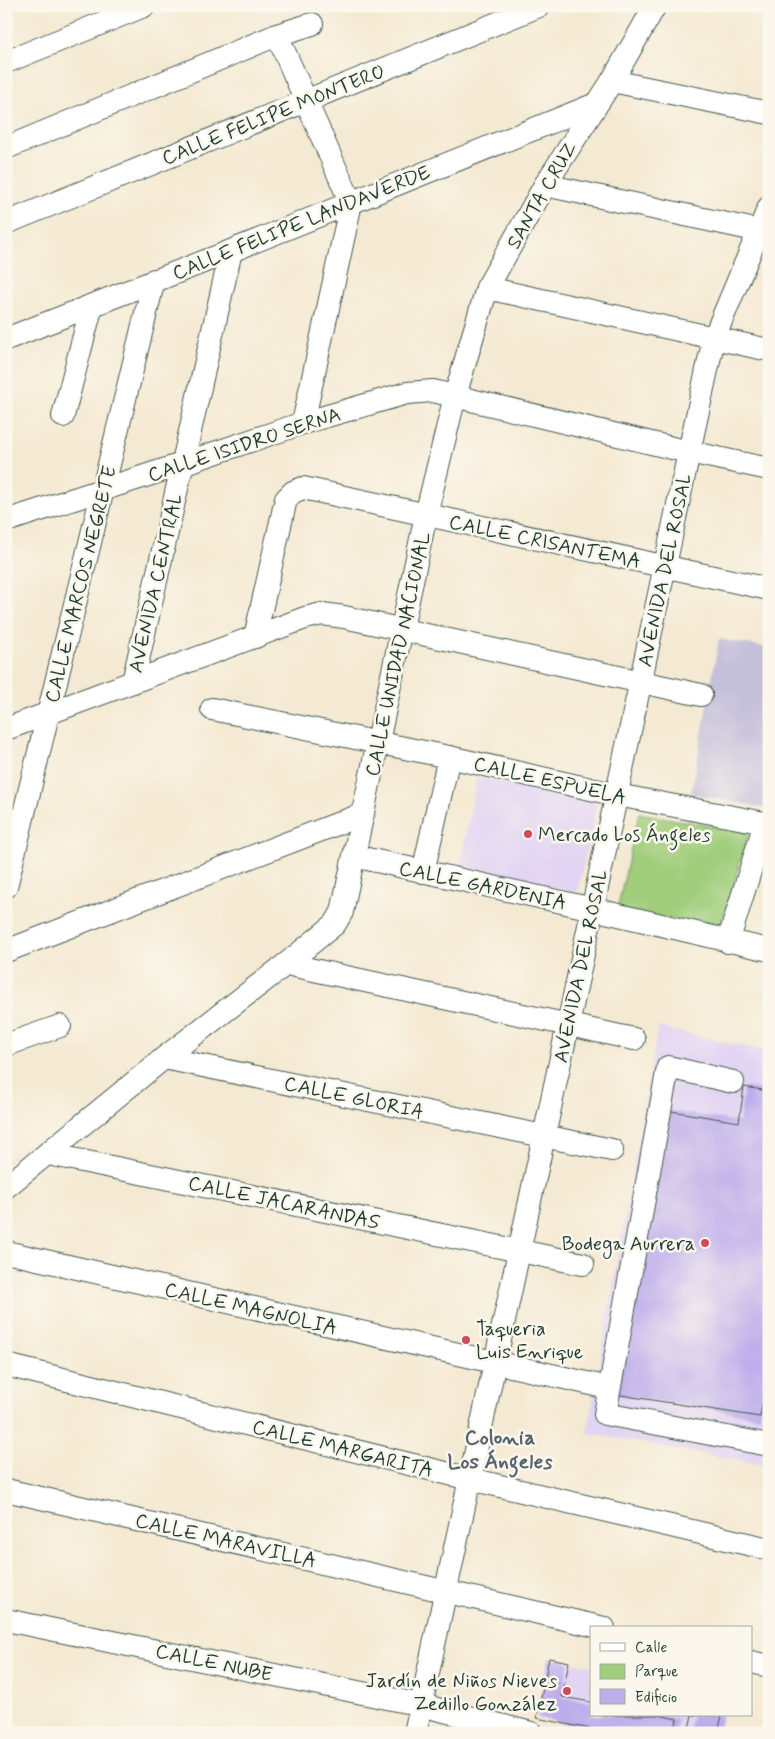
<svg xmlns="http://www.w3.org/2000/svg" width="775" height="1739" font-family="Mynerve,sans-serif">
  <rect width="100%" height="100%" fill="#fbf7ec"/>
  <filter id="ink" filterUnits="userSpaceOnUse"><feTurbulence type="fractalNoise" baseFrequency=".02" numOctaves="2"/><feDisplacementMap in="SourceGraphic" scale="10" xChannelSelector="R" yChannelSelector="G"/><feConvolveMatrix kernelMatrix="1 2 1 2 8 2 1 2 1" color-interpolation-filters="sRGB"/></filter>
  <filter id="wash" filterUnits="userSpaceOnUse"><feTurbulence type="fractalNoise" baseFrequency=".0096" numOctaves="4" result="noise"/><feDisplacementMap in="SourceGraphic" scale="20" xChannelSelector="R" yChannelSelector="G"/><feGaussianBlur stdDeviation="1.12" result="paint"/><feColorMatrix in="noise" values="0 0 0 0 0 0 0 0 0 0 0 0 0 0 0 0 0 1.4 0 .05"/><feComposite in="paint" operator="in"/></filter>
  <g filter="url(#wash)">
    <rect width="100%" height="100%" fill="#f4e9d2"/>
    <g fill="#e2d4f3">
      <path d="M 477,777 L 597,802 L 577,893 L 460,865 Z"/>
      <path d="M 658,1027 L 769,1052 L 769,1466 L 587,1433 Z"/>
      <path d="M 549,1658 L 591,1666 L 591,1715 L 722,1715 L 718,1733 L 610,1733 L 537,1718 Z"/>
    </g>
    <path fill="#c5c0da" d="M 719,639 L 769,648 L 769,809 L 691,794 Z"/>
    <path fill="#a0ce7c" stroke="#608658" d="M 639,813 L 749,833 L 720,928 L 617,910 Z"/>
    <g id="blocks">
      <g fill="#beadeb">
        <path d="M 744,1087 L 769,1091 L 769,1365 L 760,1417 L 614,1394 L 665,1110 L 739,1122 Z"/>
        <path d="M 549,1658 L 569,1662 L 562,1697 L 591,1702 L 591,1715 L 659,1715 L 677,1719 L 675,1733 L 610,1733 L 537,1718 Z"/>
        <path d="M 692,1715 L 722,1715 L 718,1733 L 688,1733 Z"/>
      </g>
    </g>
  </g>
  <g filter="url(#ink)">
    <use href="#blocks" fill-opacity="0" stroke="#3f574c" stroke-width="1"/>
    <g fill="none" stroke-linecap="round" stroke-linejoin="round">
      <g stroke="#3f574c" stroke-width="24">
        <g id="minor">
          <path d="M 277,35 L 351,203 L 303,423"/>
          <path d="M 6,62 L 144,6"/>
          <path d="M 612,81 L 769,113"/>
          <path d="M 6,148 L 277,35 L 312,24"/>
          <path d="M 545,185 L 769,233"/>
          <path d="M 6,223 L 539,6"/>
          <path d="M 487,288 L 769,350"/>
          <path d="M 6,339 L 231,251 L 596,104"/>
          <path d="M 63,416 L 92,305"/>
          <path d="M 6,521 L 182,464 L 303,423 L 407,393 L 433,391 L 689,452 L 769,469"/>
          <path d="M 255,637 L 286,499 L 293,492 L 303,488 L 769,589"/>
          <path d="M 133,682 L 231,251"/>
          <path d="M 212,709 L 449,757 L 617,795 L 765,823 L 728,942"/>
          <path d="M 6,729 L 305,618 L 322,614 L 344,617 L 701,695"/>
          <path d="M 354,856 L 593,909 L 769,950"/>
          <path d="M 423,872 L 449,757"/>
          <path d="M 6,887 L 154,280"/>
          <path d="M 6,951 L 363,814"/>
          <path d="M 286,964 L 634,1039"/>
          <path d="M 6,1045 L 60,1026"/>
          <path d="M 164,1058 L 612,1150"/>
          <path d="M 733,1082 L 668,1067 L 605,1414 L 769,1445"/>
          <path d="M 48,1154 L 583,1264"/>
          <path d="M 6,1187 L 164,1058 L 286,964 L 335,924 L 342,912 L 426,515 L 455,396 L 487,288 L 545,185 L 612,81 L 655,6"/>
          <path d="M 6,1252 L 609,1388"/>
          <path d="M 6,1365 L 470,1479 L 769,1549"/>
          <path d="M 6,1490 L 604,1628"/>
          <path d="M 6,1620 L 421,1705 L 531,1733"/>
          <path d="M 751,1662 L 769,1666"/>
          <path d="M 415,1733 L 568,1025 L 689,452 L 714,338 L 769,207"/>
        </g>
      </g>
      <use href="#minor" stroke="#fff" stroke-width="22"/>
    </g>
  </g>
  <g fill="#d1495b" stroke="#fbf7ec" stroke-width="2">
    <circle cx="528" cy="834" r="5"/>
    <circle cx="705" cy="1243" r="5"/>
    <circle cx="466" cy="1340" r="5"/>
    <circle cx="567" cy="1691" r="5"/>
  </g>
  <g text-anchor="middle" stroke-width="5" stroke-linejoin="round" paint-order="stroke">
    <g font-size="20" fill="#1f3d34" stroke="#fbf7ec">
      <text transform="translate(273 114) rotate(-22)" y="7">CALLE FELIPE MONTERO</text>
      <text transform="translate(541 195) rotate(-60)" y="7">SANTA CRUZ</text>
      <text transform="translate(301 222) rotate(-22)" y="7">CALLE FELIPE LANDAVERDE</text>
      <text transform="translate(244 444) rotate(-18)" y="7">CALLE ISIDRO SERNA</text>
      <text transform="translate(545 541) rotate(12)" y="7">CALLE CRISANTEMA</text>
      <text transform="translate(664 570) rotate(-78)" y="7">AVENIDA DEL ROSAL</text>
      <text transform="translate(155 583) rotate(-77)" y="7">AVENIDA CENTRAL</text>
      <text transform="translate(80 584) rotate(-76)" y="7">CALLE MARCOS NEGRETE</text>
      <text transform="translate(397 654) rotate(-78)" y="7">CALLE UNIDAD NACIONAL</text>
      <text transform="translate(550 780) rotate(13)" y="7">CALLE ESPUELA</text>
      <text transform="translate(483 885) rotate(12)" y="7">CALLE GARDENIA</text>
      <text transform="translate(580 966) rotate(-78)" y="7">AVENIDA DEL ROSAL</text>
      <text transform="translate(354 1097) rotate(12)" y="7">CALLE GLORIA</text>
      <text transform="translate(284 1202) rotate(12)" y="7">CALLE JACARANDAS</text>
      <text transform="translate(251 1308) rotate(13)" y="7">CALLE MAGNOLIA</text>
      <text transform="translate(343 1448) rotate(14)" y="7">CALLE MARGARITA</text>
      <text transform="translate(226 1540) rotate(13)" y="7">CALLE MARAVILLA</text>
      <text transform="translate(214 1662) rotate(12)" y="7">CALLE NUBE</text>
    </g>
    <g font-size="20" fill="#1f3d34" stroke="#fbf7ec" text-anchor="start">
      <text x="538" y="841">Mercado Los Ángeles</text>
      <text x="695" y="1250" text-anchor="end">Bodega Aurrera</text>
      <text x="476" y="1335">Taqueria<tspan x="476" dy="23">Luis Enrique</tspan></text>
      <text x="557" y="1687" text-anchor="end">Jardín de Niños Nieves<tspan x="557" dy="23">Zedillo González</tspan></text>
    </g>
    <g font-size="21" font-weight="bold" fill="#576474" stroke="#fbf7ec">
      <text x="500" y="1444">Colonia<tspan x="500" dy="24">Los Ángeles</tspan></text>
    </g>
  </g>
  <rect width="775" height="1739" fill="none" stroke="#fbf7ec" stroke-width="25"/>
  <rect x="590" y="1626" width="162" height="90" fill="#fbf7ec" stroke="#a3ada2"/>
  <rect x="600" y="1643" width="25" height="8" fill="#ffffff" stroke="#a3ada2"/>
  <text x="635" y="1652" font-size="15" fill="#1f3d34">Calle</text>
  <rect x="600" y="1664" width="25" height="15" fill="#a0ce7c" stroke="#a3ada2"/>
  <text x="635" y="1676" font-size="15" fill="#1f3d34">Parque</text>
  <rect x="600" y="1689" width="25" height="15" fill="#beadeb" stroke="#a3ada2"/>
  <text x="635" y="1702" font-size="15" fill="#1f3d34">Edificio</text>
</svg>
